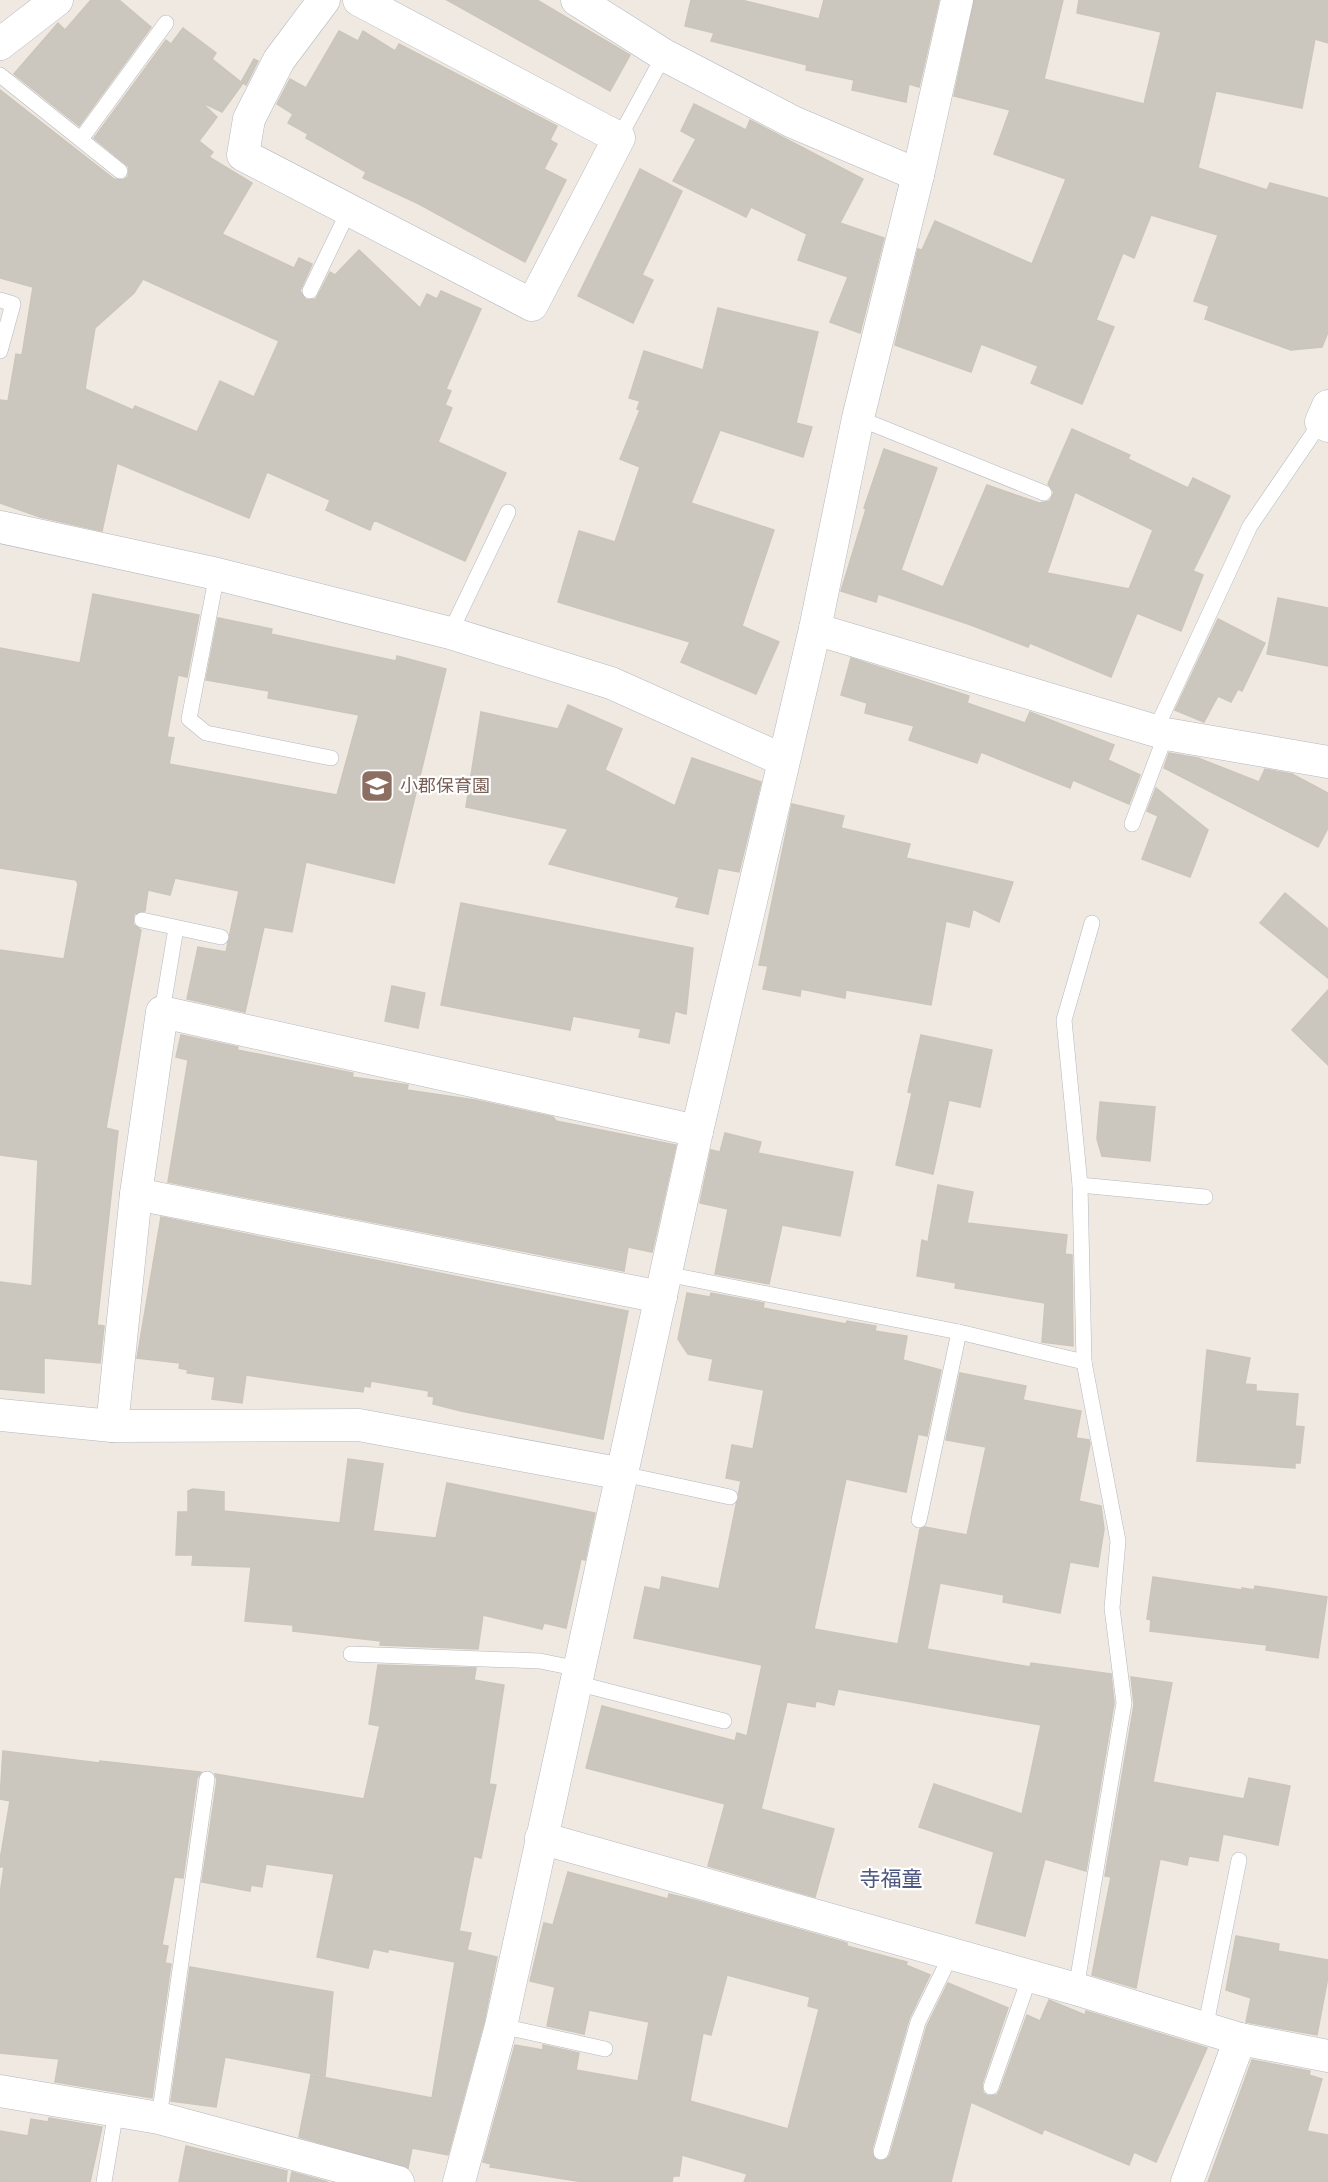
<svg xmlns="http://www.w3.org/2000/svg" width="1328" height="2182" font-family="Inter,'Noto Sans JP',sans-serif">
  <rect width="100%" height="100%" fill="#efe9e1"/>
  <g fill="#cbc7bf" stroke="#cbc5ba" stroke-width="1.5" fill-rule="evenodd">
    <path d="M 91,0 L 119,0 L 151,27 L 79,126 L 14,74 L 58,23 L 65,30 Z"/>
    <path d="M 447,0 L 537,0 L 630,55 L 610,91 Z"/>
    <path d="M 691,0 L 741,0 L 819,19 L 824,0 L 939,0 L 919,87 L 909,84 L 906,102 L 852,90 L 854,80 L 806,70 L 807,65 L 711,41 L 714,33 L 685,26 Z"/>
    <path d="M 974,0 L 1063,0 L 1044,79 L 1144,104 L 1161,32 L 1077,13 L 1079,0 L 1328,0 L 1328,43 L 1315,39 L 1302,108 L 1216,91 L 1198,168 L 1267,190 L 1270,183 L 1328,198 L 1328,332 L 1322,347 L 1291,350 L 1205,319 L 1209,306 L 1194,301 L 1218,235 L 1151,215 L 1134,258 L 1123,253 L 1096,320 L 1114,327 L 1082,404 L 1031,383 L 1038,366 L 981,344 L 971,372 L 895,345 L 918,249 L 922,250 L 935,221 L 1032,264 L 1066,179 L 994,154 L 1010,110 L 954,96 Z"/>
    <path d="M 183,28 L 216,53 L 212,59 L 241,82 L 254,59 L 258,61 L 246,85 L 243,83 L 222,112 L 201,102 L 217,117 L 199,141 L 213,152 L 209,157 L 252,183 L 222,234 L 294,268 L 299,258 L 312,264 L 300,291 L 306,300 L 316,299 L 330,272 L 335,275 L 359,250 L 420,308 L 427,294 L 437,299 L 441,291 L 481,309 L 446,389 L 451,391 L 445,405 L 452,408 L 438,442 L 506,473 L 465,561 L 374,520 L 370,530 L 326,510 L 330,500 L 267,472 L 249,518 L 117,463 L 102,531 L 40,517 L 0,503 L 0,400 L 8,401 L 16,354 L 22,355 L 33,287 L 0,278 L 0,90 L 114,179 L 123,180 L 128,177 L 129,167 L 94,138 L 166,40 L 171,44 ZM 143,279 L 279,341 L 254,397 L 220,381 L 197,432 L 135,406 L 133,410 L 85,389 L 95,328 L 134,293 Z"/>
    <path d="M 339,31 L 358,41 L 363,31 L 395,51 L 399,44 L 557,126 L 550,140 L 557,144 L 544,169 L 566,180 L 525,262 L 419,204 L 363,178 L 366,172 L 306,138 L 308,134 L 288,123 L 293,114 L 277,104 L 290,79 L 306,88 Z"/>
    <path d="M 694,104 L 746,130 L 750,120 L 863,179 L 840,223 L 884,238 L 860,333 L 830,322 L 848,277 L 798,260 L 807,234 L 751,207 L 746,217 L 673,181 L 696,139 L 681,131 Z"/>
    <path d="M 640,169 L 682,191 L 642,275 L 653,280 L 633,323 L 578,296 Z"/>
    <path d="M 718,308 L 818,332 L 796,423 L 812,427 L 803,457 L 720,430 L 691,503 L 774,530 L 742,626 L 779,642 L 756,694 L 681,662 L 690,642 L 558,602 L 579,531 L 615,542 L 640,467 L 620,459 L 640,410 L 637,409 L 640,401 L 629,398 L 644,351 L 703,370 Z"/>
    <path d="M 1072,429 L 1130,455 L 1128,459 L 1188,488 L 1193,478 L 1230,496 L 1193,571 L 1203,575 L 1181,631 L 1137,613 L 1111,677 L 1030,643 L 1028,647 L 971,625 L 878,594 L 876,602 L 841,591 L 866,509 L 864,508 L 884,449 L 937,468 L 901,570 L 943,587 L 987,485 L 1039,503 L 1050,501 L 1054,492 L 1048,484 ZM 1075,492 L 1153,530 L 1129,589 L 1047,573 Z"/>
    <path d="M 93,594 L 199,615 L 187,677 L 178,675 L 167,737 L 174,738 L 169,764 L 337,795 L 359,715 L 268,698 L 269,691 L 206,680 L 218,618 L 272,629 L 271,634 L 396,661 L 397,656 L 446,669 L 394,883 L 306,862 L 292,932 L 264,927 L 245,1012 L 187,999 L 198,947 L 226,952 L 239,891 L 175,878 L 170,895 L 148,890 L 145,911 L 134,914 L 133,924 L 141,930 L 106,1128 L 118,1131 L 97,1325 L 104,1326 L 100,1363 L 44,1358 L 44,1393 L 0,1389 L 0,1282 L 32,1286 L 38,1160 L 0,1155 L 0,950 L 64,959 L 78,884 L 76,880 L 0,868 L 0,648 L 80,663 Z"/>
    <path d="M 1278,598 L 1328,608 L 1328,666 L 1267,654 Z"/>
    <path d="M 1218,619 L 1265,643 L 1242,691 L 1238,689 L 1231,702 L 1218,696 L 1204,722 L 1175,710 Z"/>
    <path d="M 851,658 L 969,696 L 967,703 L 1025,723 L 1030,712 L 1114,745 L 1108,760 L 1140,775 L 1129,804 L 1073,780 L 1070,788 L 981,752 L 977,763 L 909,740 L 914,726 L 865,713 L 867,703 L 841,695 Z"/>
    <path d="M 568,705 L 622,729 L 605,770 L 675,806 L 692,758 L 761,782 L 739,872 L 718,868 L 708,914 L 676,907 L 679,897 L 549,864 L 568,829 L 466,807 L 481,712 L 558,729 Z"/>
    <path d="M 1169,753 L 1198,758 L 1259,782 L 1265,769 L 1292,774 L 1328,793 L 1328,828 L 1318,847 L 1164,768 Z"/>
    <path d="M 1156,788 L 1208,830 L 1190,877 L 1142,859 L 1158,816 L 1147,811 Z"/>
    <path d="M 792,804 L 844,816 L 841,828 L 910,844 L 906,858 L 1013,882 L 999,922 L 973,909 L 969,927 L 946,921 L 931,1005 L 846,990 L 845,998 L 801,989 L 800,996 L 763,989 L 768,966 L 759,965 Z"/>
    <path d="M 1285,893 L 1328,929 L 1328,978 L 1260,923 Z"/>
    <path d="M 461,903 L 693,948 L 686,1014 L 675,1011 L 669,1043 L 639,1037 L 641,1029 L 573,1016 L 570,1030 L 441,1005 Z"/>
    <path d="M 392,986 L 425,993 L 418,1028 L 385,1021 Z"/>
    <path d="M 1328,990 L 1328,1065 L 1292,1030 Z"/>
    <path d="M 181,1035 L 238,1047 L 237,1050 L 353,1073 L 352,1077 L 408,1085 L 407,1090 L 475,1100 L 553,1117 L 556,1121 L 676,1145 L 652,1252 L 628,1247 L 624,1271 L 168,1182 L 188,1060 L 176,1057 Z"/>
    <path d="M 921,1035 L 992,1050 L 980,1107 L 949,1100 L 933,1174 L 896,1165 L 912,1093 L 908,1092 Z"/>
    <path d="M 1100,1102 L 1155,1107 L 1150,1161 L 1102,1156 L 1097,1139 Z"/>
    <path d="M 725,1133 L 761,1142 L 758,1153 L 853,1172 L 840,1236 L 782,1225 L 769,1284 L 715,1274 L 728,1209 L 700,1203 L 711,1150 L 720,1152 Z"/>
    <path d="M 938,1185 L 973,1192 L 967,1223 L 1067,1235 L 1065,1254 L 1072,1255 L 1073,1346 L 1042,1342 L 1045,1303 L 955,1288 L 956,1283 L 917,1276 L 922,1240 L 928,1242 Z"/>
    <path d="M 161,1217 L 628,1311 L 603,1439 L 461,1411 L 433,1404 L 434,1397 L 428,1396 L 429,1391 L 371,1381 L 370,1387 L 364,1386 L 363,1392 L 246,1375 L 242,1403 L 212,1399 L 215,1377 L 187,1373 L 188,1370 L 179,1368 L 180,1363 L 137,1358 Z"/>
    <path d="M 687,1293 L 710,1297 L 711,1293 L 764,1303 L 763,1308 L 846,1324 L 847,1321 L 876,1326 L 875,1331 L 907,1336 L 903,1360 L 941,1370 L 927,1436 L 918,1434 L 906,1492 L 846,1479 L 814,1629 L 898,1644 L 920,1529 L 925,1527 L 967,1535 L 986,1447 L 946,1440 L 960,1373 L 1026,1386 L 1023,1400 L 1081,1411 L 1076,1438 L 1089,1440 L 1090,1444 L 1079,1501 L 1101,1506 L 1104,1529 L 1098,1567 L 1070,1562 L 1060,1613 L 1003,1602 L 1004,1595 L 940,1583 L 927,1649 L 1030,1667 L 1031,1663 L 1111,1674 L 1114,1703 L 1086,1871 L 1045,1859 L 1025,1936 L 976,1923 L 994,1852 L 919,1827 L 934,1784 L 1022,1814 L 1041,1725 L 838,1689 L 834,1705 L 816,1701 L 815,1707 L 787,1702 L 761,1809 L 834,1829 L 815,1897 L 708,1866 L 725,1804 L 586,1768 L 602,1706 L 735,1741 L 737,1733 L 747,1736 L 762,1665 L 634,1638 L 645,1587 L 660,1590 L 662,1577 L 719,1589 L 741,1481 L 726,1478 L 732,1445 L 753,1449 L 764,1390 L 709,1380 L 713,1359 L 688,1354 L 678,1339 Z"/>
    <path d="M 1207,1350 L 1250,1358 L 1245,1384 L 1256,1385 L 1256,1391 L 1298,1394 L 1295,1426 L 1304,1427 L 1300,1463 L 1295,1463 L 1295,1468 L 1197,1461 Z"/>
    <path d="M 348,1459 L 383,1464 L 373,1531 L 436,1538 L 447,1483 L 595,1513 L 585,1560 L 581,1559 L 566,1628 L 544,1623 L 542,1629 L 483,1615 L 478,1649 L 380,1645 L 381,1641 L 293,1631 L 293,1625 L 245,1621 L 251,1567 L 192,1565 L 193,1555 L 176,1555 L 178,1512 L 188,1512 L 188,1491 L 193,1489 L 224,1492 L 224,1511 L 340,1523 Z"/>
    <path d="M 1153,1577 L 1242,1590 L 1242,1588 L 1254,1590 L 1255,1586 L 1327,1597 L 1318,1658 L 1266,1650 L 1267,1645 L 1150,1631 L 1151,1620 L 1147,1619 Z"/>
    <path d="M 378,1665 L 476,1668 L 474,1680 L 504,1685 L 489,1784 L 496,1785 L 481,1858 L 474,1856 L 459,1931 L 471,1933 L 467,1950 L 497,1957 L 484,2022 L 448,2155 L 412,2148 L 408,2168 L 299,2137 L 311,2075 L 432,2098 L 455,1962 L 388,1949 L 388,1952 L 373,1949 L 368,1968 L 317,1957 L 334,1874 L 266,1864 L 262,1887 L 251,1885 L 250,1891 L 202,1882 L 217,1780 L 215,1774 L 364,1799 L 380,1726 L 369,1724 Z"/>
    <path d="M 1131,1677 L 1172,1683 L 1153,1782 L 1244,1799 L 1249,1778 L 1290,1786 L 1278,1845 L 1223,1834 L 1218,1861 L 1189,1856 L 1187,1865 L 1160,1859 L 1136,1988 L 1092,1975 L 1111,1877 L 1105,1876 L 1134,1705 Z"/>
    <path d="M 3,1751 L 99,1763 L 100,1761 L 201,1772 L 197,1778 L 183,1878 L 174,1877 L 162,1945 L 168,1946 L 165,1963 L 171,1964 L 152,2098 L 55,2082 L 59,2059 L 0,2053 L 0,1894 L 4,1867 L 0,1867 L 0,1860 L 10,1801 L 0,1799 Z"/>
    <path d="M 568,1872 L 668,1899 L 669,1894 L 698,1901 L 847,1943 L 847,1946 L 907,1962 L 906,1965 L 930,1975 L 909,2019 L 872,2149 L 874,2158 L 879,2161 L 887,2159 L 890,2155 L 927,2026 L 948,1983 L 1008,2008 L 982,2084 L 983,2093 L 988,2096 L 997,2095 L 1000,2090 L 1027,2015 L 1040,2021 L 1049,2000 L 1085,2015 L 1086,2011 L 1207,2048 L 1156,2162 L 1134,2152 L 1129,2165 L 1044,2129 L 1042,2134 L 971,2102 L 951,2182 L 744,2182 L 747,2174 L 682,2155 L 679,2176 L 673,2176 L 672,2182 L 583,2182 L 490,2167 L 491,2164 L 483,2162 L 515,2045 L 543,2050 L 543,2045 L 579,2053 L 576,2070 L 638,2081 L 649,2022 L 589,2010 L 584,2034 L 547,2026 L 555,1987 L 530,1981 L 544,1923 L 553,1925 ZM 727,1975 L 810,1997 L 808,2006 L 819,2009 L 788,2129 L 690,2101 L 703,2033 L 711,2035 Z"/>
    <path d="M 1236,1936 L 1279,1944 L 1278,1951 L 1328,1960 L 1328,1977 L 1317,2035 L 1246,2022 L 1251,1998 L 1226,1990 Z"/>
    <path d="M 190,1967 L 333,1992 L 325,2076 L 225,2057 L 216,2107 L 171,2101 Z"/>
    <path d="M 1252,2060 L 1310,2071 L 1309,2075 L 1322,2079 L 1307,2131 L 1328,2135 L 1328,2182 L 1208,2182 Z"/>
    <path d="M 49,2118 L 102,2127 L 90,2182 L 0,2182 L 0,2131 L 28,2136 L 31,2119 L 48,2122 Z"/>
    <path d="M 186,2146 L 287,2171 L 286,2182 L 179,2182 Z"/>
    <path d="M 292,2172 L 328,2182 L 290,2182 Z"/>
  </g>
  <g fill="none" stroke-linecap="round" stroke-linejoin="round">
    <g stroke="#b4b7c1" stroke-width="16">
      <g id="service">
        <path d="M 0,75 L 120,171"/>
        <path d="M 619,138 L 664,55"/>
        <path d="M 81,139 L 166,23"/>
        <path d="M 310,291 L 349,210"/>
        <path d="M 0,300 L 13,304 L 0,351"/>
        <path d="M 858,418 L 1044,493"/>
        <path d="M 217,574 L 189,719 L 206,733 L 331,758"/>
        <path d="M 450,633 L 508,512"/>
        <path d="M 1155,731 L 1250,526 L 1321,422"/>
        <path d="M 1132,824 L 1166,734"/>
        <path d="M 142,920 L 221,937"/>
        <path d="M 162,1012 L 176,928"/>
        <path d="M 1080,1185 L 1205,1197"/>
        <path d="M 666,1274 L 959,1332 L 1084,1362 L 1080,1185 L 1064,1020 L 1092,923"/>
        <path d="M 623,1474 L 730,1497"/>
        <path d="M 919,1520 L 959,1332"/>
        <path d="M 351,1654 L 540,1661 L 579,1669"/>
        <path d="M 576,1683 L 724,1721"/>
        <path d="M 1076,1989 L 1124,1703 L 1112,1608 L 1118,1541 L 1084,1362"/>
        <path d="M 501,2026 L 605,2049"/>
        <path d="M 1205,2029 L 1239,1860"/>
        <path d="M 991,2087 L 1030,1976"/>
        <path d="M 159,2118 L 207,1779"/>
        <path d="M 881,2152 L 918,2022 L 952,1953"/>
        <path d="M 104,2182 L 116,2111"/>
      </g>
    </g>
    <g stroke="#b4b7c1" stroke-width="33">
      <g id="minor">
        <path d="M 324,0 L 279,60 L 249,119 L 243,155 L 532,305 L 619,138 L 359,0"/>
        <path d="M 577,0 L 664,55 L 793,122 L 918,175"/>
        <path d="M 0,44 L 57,0"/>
        <path d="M 1328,406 L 1321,422 L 1328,426"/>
        <path d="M 0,527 L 217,574 L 450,633 L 611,683 L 783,760"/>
        <path d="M 815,629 L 1166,734 L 1328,762"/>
        <path d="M 136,1194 L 661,1297"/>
        <path d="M 0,1415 L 112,1426 L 359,1425 L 623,1474"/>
        <path d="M 112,1426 L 136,1194 L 162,1012 L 697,1131"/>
        <path d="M 541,1838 L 1076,1989 L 1240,2039 L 1328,2056"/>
        <path d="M 0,2091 L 159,2118 L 398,2182"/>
        <path d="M 459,2182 L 501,2026 L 697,1131 L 815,629 L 858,418 L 918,175 L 957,0"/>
        <path d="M 1187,2182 L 1240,2039"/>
      </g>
    </g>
    <use href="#service" stroke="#fff" stroke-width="15"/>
    <use href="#minor" stroke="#fff" stroke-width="32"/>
  </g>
  <defs>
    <g id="school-square" transform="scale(1.725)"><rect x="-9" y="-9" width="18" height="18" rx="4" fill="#8d6e63" stroke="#fff"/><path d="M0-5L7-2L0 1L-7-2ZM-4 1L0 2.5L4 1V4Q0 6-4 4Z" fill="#fff"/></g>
  </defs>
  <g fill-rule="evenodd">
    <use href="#school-square" x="377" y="786"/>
  </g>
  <g text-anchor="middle" stroke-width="4.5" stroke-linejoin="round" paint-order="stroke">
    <g font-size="18" fill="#785e54" stroke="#fff" text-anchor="start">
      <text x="400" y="792">小郡保育園</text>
    </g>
    <g font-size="21" fill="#4d5680" stroke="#fff">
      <text x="891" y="1886">寺福童</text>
    </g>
  </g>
</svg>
